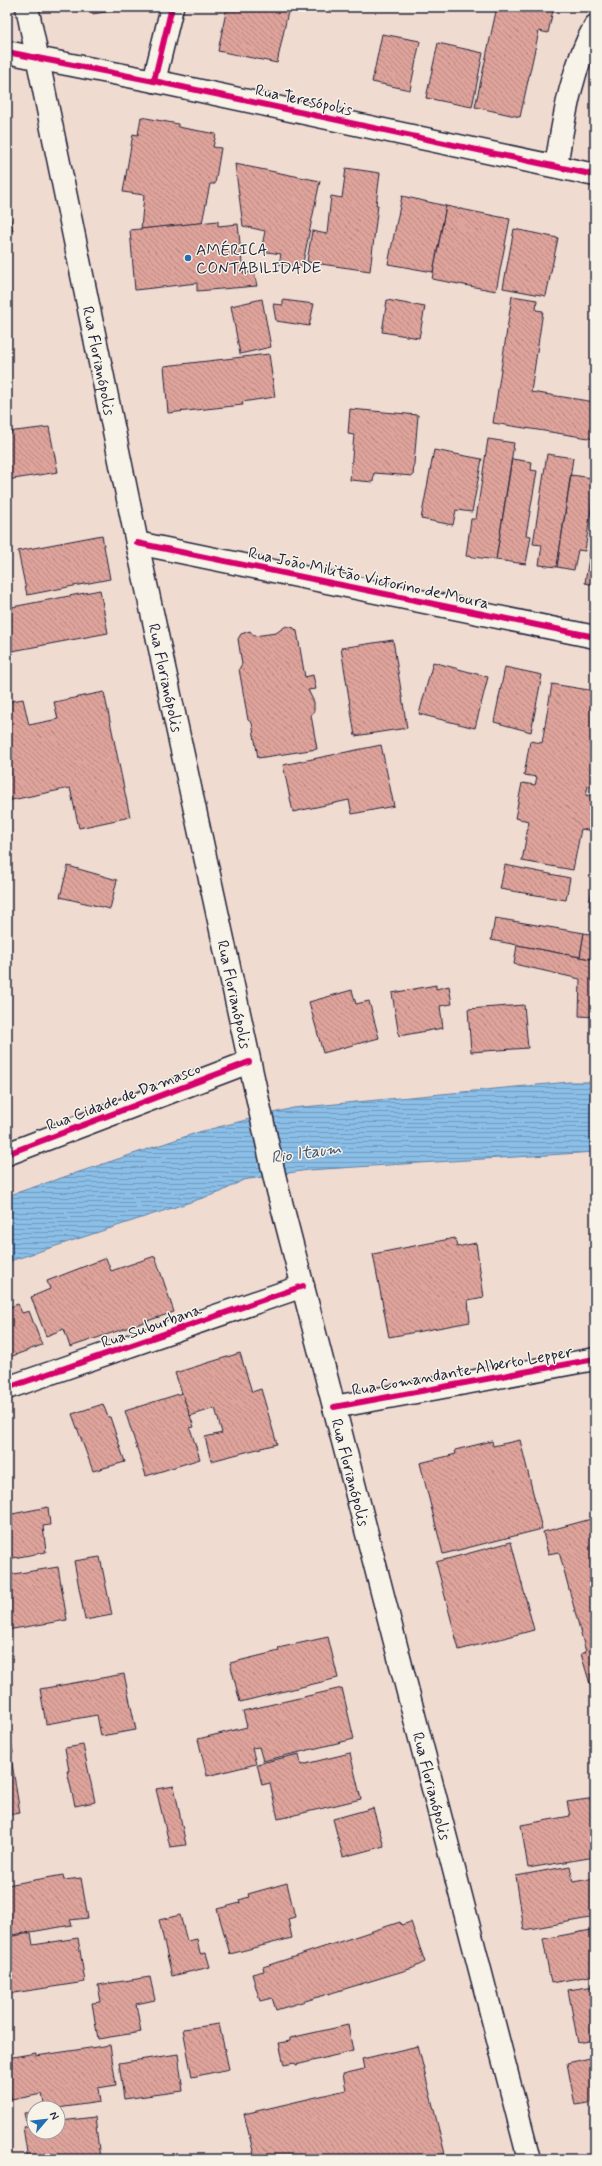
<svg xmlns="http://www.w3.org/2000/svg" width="602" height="2166" font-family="Mynerve,sans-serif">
  <defs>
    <pattern id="water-rules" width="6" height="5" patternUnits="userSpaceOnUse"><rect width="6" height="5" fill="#8bbfe8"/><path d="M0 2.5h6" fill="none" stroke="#719bbd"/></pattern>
    <pattern id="building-back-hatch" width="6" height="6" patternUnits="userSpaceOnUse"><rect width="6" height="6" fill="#dea49b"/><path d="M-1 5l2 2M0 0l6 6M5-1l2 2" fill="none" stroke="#b48580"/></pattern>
  </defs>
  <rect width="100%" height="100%" fill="#f0dbd1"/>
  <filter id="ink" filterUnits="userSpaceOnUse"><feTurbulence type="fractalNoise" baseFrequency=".025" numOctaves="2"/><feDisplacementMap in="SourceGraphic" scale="8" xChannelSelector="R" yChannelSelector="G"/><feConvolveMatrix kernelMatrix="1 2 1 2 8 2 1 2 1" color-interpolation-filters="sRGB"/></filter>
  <g filter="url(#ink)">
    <path fill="url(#water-rules)" stroke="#6180a3" d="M 569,1082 L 595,1082 L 595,1152 L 308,1170 L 243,1180 L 221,1192 L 7,1262 L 7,1196 L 199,1132 L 293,1108 Z"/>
    <g fill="url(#building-back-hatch)" stroke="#22223b">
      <path d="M 91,7 L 125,7 L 125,9 L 92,14 Z"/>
      <path d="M 227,7 L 289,7 L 277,63 L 218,51 Z"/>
      <path d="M 497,7 L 542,7 L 553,10 L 548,33 L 539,31 L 520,117 L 475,107 Z"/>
      <path d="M 382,34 L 420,41 L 410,90 L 372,82 Z"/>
      <path d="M 438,43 L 483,53 L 472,107 L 426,98 Z"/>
      <path d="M 141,117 L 178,124 L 178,127 L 216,134 L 213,147 L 221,148 L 215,184 L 210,184 L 202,223 L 141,229 L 144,195 L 123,192 L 133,134 L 138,135 Z"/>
      <path d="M 235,164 L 320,181 L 302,267 L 279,264 L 281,254 L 261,251 L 265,231 L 243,226 Z"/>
      <path d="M 346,168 L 380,173 L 376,205 L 378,205 L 370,271 L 307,262 L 312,231 L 327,234 L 331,196 L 342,198 Z"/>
      <path d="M 402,196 L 446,206 L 433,272 L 388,264 Z"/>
      <path d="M 7,200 L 13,231 L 10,231 L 11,235 L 7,236 Z"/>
      <path d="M 446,206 L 510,219 L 496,291 L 432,279 Z"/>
      <path d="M 218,221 L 218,226 L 238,224 L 243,273 L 254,272 L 257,286 L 197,291 L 197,283 L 135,290 L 130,230 Z"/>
      <path d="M 514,229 L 558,238 L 546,296 L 503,288 Z"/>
      <path d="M 512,296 L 537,300 L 536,310 L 543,311 L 531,392 L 595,402 L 595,439 L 493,423 Z"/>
      <path d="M 262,299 L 271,347 L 240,354 L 231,306 Z"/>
      <path d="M 283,300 L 314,304 L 309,326 L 276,321 L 273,304 L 283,305 Z"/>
      <path d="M 387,300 L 425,307 L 419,338 L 382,332 Z"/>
      <path d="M 269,354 L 275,397 L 242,402 L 243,405 L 168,413 L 164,366 Z"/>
      <path d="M 350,409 L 418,415 L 413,476 L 374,473 L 373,482 L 350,480 L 354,435 L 348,434 Z"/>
      <path d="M 49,427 L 58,472 L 7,480 L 7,432 Z"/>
      <path d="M 488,439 L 514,443 L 496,560 L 466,556 L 471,519 L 476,519 Z"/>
      <path d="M 434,450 L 482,459 L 472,512 L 456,510 L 453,525 L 421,519 Z"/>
      <path d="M 547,454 L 573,458 L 557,567 L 539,565 L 542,545 L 533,544 Z"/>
      <path d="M 512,459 L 532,462 L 531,470 L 537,471 L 526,535 L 531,536 L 526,564 L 496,560 Z"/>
      <path d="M 571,475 L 593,478 L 593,481 L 595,481 L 585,551 L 578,550 L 574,570 L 557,567 Z"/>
      <path d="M 102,535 L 110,579 L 27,595 L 18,551 Z"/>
      <path d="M 590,551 L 595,551 L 595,585 L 585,583 Z"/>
      <path d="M 100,590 L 108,633 L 7,652 L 7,608 Z"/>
      <path d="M 286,626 L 294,628 L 297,631 L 305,677 L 313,675 L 316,689 L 308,690 L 314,702 L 314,711 L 311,715 L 317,749 L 258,758 L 252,723 L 248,720 L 239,669 L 242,664 L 238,639 L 241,634 L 250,631 L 254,636 L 276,633 Z"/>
      <path d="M 393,640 L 407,728 L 355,736 L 341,648 Z"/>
      <path d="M 433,662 L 488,677 L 475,728 L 419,714 Z"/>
      <path d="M 505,667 L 542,675 L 531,732 L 494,722 Z"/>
      <path d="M 552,684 L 595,691 L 595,787 L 588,786 L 586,795 L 595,797 L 595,819 L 593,831 L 581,829 L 573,870 L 522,861 L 529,821 L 515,818 L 522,783 L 535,785 L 537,777 L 524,775 L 530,741 L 542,743 Z"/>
      <path d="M 104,692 L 130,817 L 79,828 L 70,788 L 7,801 L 7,702 L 23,699 L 29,725 L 58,719 L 54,702 Z"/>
      <path d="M 381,745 L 394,806 L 352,814 L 349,800 L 293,812 L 283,765 Z"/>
      <path d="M 505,865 L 570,878 L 566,900 L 500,889 Z"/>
      <path d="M 68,866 L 117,880 L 110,909 L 60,897 Z"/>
      <path d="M 593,883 L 595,883 L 595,907 L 589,906 Z"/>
      <path d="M 495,918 L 584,933 L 580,957 L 491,940 Z"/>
      <path d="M 584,933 L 595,935 L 595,960 L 580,957 Z"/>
      <path d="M 517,945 L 595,960 L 595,1017 L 579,1016 L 580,979 L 514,964 Z"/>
      <path d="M 436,985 L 436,989 L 449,986 L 452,1004 L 440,1006 L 443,1028 L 399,1036 L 392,993 Z"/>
      <path d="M 352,990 L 356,1004 L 369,1001 L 379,1038 L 323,1053 L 309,1002 Z"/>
      <path d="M 524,1005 L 528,1048 L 471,1052 L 468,1009 Z"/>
      <path d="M 455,1238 L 457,1247 L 476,1243 L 484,1297 L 468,1300 L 470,1322 L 389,1337 L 373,1254 Z"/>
      <path d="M 155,1256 L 174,1312 L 70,1347 L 64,1329 L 46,1336 L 31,1297 L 50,1289 L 47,1281 L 106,1258 L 111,1271 Z"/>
      <path d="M 18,1304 L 22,1313 L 29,1311 L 42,1345 L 7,1358 L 7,1308 Z"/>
      <path d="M 240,1353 L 252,1392 L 261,1389 L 277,1444 L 211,1461 L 205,1437 L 222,1433 L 215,1408 L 190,1416 L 175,1373 Z"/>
      <path d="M 182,1393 L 194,1427 L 190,1428 L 200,1459 L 146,1476 L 125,1411 Z"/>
      <path d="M 103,1404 L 108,1417 L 110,1417 L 125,1462 L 93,1471 L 72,1414 Z"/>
      <path d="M 520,1440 L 542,1529 L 443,1554 L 420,1463 L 456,1454 L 455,1450 L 492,1441 L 493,1446 Z"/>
      <path d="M 7,1493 L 10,1506 L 7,1506 Z"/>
      <path d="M 48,1507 L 50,1525 L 43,1526 L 46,1552 L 8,1559 L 10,1572 L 7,1573 L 7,1515 Z"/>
      <path d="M 595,1518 L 595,1683 L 590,1684 L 581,1654 L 586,1652 L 559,1552 L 548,1554 L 543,1532 Z"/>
      <path d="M 511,1542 L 534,1630 L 459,1650 L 436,1562 Z"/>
      <path d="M 100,1557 L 112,1615 L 85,1620 L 74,1561 Z"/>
      <path d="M 58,1567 L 67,1620 L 7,1630 L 7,1575 Z"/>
      <path d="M 328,1637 L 338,1678 L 240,1702 L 230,1663 L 279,1651 L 278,1648 Z"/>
      <path d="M 124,1674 L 136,1730 L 101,1736 L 97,1715 L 46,1724 L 40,1689 Z"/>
      <path d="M 342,1688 L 354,1739 L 263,1761 L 259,1747 L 252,1748 L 256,1764 L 207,1776 L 198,1739 L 247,1727 L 243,1711 Z"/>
      <path d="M 7,1718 L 13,1753 L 7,1754 Z"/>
      <path d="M 83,1745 L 95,1802 L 75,1806 L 67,1771 L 69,1771 L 65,1748 Z"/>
      <path d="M 350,1753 L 361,1799 L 278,1819 L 270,1783 L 262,1785 L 257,1764 L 299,1754 L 301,1765 Z"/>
      <path d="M 12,1763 L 20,1813 L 7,1815 L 7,1764 Z"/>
      <path d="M 174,1786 L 186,1845 L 170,1847 L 156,1789 Z"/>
      <path d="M 595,1798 L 595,1857 L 528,1868 L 521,1825 L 570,1816 L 567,1802 Z"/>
      <path d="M 373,1808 L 384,1846 L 343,1857 L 333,1819 Z"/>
      <path d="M 570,1866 L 573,1882 L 595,1878 L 595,1917 L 524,1930 L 516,1876 Z"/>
      <path d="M 63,1875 L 64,1880 L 81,1878 L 88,1918 L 70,1920 L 72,1925 L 7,1936 L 7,1885 Z"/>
      <path d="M 287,1883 L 295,1917 L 288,1919 L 292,1938 L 230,1954 L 217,1909 L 240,1903 L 239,1900 L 249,1897 L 248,1894 Z"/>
      <path d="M 180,1915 L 187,1941 L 197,1939 L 200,1954 L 206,1953 L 210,1967 L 172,1976 L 159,1920 Z"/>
      <path d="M 400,1922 L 401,1925 L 411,1922 L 425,1962 L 413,1968 L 276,2010 L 272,1998 L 260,2001 L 252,1974 L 264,1971 L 263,1967 Z"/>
      <path d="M 591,1930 L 595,1949 L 595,1975 L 551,1983 L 543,1939 Z"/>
      <path d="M 31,1933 L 33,1945 L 78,1938 L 85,1982 L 7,1994 L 7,1937 Z"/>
      <path d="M 150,1977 L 155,2000 L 136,2004 L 141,2032 L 98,2039 L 92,2003 L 101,2002 L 98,1985 Z"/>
      <path d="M 595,1986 L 595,2040 L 578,2043 L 568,1990 Z"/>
      <path d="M 219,2024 L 229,2069 L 192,2077 L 183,2029 Z"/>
      <path d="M 348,2025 L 353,2051 L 296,2065 L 295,2063 L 284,2065 L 279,2043 L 290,2041 L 290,2038 Z"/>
      <path d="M 110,2045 L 116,2085 L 98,2088 L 100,2102 L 58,2108 L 45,2108 L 42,2094 L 11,2100 L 7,2077 L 7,2058 L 36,2053 L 36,2056 Z"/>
      <path d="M 418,2046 L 445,2154 L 426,2159 L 255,2159 L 244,2114 L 346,2090 L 343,2074 L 364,2069 L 362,2059 Z"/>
      <path d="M 178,2054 L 183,2091 L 124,2099 L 119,2063 Z"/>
      <path d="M 595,2057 L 595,2102 L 575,2105 L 567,2063 Z"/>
      <path d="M 58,2108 L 61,2121 L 95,2117 L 100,2159 L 28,2159 L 23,2127 L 27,2126 L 24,2113 L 34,2112 L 34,2132 L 58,2132 Z"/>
      <path d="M 161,2155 L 162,2159 L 139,2159 Z"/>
    </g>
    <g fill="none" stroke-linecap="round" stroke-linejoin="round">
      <g stroke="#22223b" stroke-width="25">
        <g id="minor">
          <path d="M 7,52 L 36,58"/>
          <path d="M 154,81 L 172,7"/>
          <path d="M 556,166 C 564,118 571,69 595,26"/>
          <path d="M 137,543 L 595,637"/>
          <path d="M 7,1154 L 249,1062"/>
          <path d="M 7,1388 L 303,1286"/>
          <path d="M 334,1407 L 595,1359"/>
        </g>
      </g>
      <g stroke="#22223b" stroke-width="25">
        <path id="tertiary" d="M 36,58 L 154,81 L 595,175"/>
      </g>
      <g stroke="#22223b" stroke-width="25">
        <g id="secondary">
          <path id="s1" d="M 27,7 L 137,543 L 275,1179 L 529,2159"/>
        </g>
      </g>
      <use href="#minor" stroke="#f7f3e8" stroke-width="22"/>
      <use href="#tertiary" stroke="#f7f3e8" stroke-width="22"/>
      <use href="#secondary" stroke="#f7f3e8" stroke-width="22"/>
      <g stroke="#f7f3e8" stroke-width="8">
        <g id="cycleway">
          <path d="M 7,52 L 154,81 L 595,175"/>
          <path d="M 154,81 L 172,7"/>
          <path d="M 137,543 L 595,637"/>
          <path d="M 7,1154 L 249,1062"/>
          <path d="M 7,1388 L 303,1286"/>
          <path d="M 334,1407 L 595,1359"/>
        </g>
      </g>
      <use href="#cycleway" stroke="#d6006c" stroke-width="6"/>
    </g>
  </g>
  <circle fill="#1f6fb2" stroke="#f7f3e8" stroke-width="1.5" cx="188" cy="258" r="4"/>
  <g text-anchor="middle" stroke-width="3" stroke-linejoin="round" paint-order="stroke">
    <g font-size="16" fill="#22223b" stroke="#f7f3e8">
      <text transform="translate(304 99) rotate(12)" y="6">Rua Teresópolis</text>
      <text dy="6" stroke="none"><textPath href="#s1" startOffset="361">Rua Florianópolis</textPath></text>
      <text transform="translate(369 577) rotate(12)" y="6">Rua João Militão Victorino de Moura</text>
      <text dy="6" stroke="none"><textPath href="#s1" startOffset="685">Rua Florianópolis</textPath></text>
      <text dy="6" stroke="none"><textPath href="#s1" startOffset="1009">Rua Florianópolis</textPath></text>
      <text transform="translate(123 1096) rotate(-21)" y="6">Rua Cidade de Damasco</text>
      <text transform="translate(151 1325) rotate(-19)" y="6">Rua Suburbana</text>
      <text transform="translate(462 1370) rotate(-10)" y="6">Rua Comandante Alberto Lepper</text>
      <text dy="6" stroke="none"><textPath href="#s1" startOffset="1501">Rua Florianópolis</textPath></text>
      <text dy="6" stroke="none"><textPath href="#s1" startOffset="1825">Rua Florianópolis</textPath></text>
    </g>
    <g font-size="16" fill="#22223b" stroke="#f7f3e8" text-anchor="start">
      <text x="196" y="255">AMÉRICA<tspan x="196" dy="18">CONTABILIDADE</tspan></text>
    </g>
    <g font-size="17" font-style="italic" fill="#42516f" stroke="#f7f3e8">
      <text transform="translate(306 1152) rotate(-8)" y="6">Rio Itaum</text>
    </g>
  </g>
  <rect width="602" height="2166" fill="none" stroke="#f7f3e8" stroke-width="24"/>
  <rect x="12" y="12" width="578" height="2142" fill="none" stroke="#22223b" stroke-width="1.5" filter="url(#ink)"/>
  <g transform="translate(46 2120) rotate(62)"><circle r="19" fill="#f7f3e8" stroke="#a29fa3"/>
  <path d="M0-3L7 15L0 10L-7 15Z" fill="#1f6fb2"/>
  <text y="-6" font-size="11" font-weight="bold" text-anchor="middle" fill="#22223b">N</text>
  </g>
</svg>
